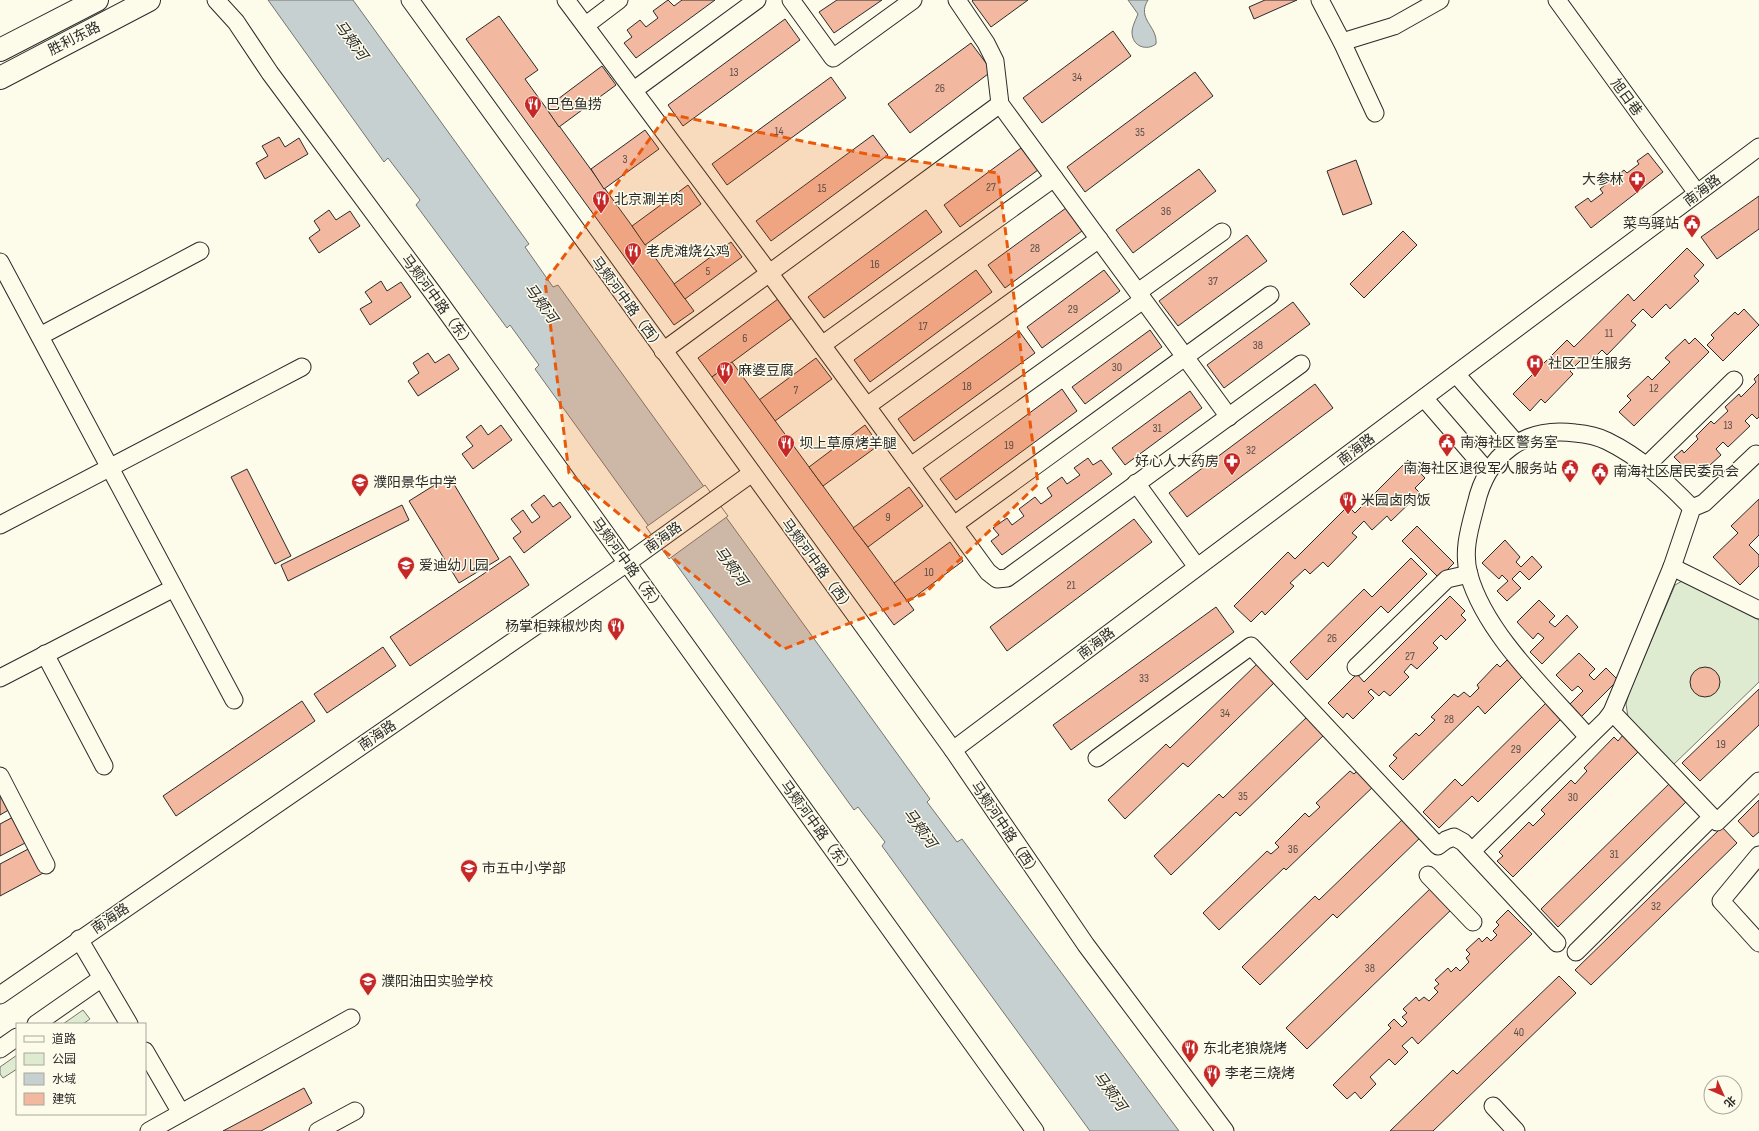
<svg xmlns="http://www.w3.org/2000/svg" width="1759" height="1131" font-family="'Sofia Sans Condensed','Noto Sans SC',sans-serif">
  <rect width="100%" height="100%" fill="#fdfbea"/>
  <g fill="#deebd1" stroke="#74746e">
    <path d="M 1684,580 L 1759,620 L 1759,682 L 1673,765 L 1628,717 L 1626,704 L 1629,693 L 1675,585 Z"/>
    <path d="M 83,1010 L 90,1019 L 83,1024 L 63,1024 Z"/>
    <path d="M 17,1055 L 17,1069 L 3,1078 L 0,1074 L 0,1067 Z"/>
  </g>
  <g fill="#c7d0d0" stroke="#74746e">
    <path d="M 268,0 L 353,0 L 529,244 L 525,247 L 553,287 L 558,285 L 930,799 L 927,802 L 957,842 L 962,839 L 1179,1131 L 1090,1131 L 882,846 L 885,842 L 858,807 L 854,810 L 535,369 L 539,365 L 510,325 L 507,328 L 416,205 L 420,200 L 388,158 L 384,162 Z"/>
    <path d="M 1128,0 L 1148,0 C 1136,19 1158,26 1156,44 C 1147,51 1132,47 1132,32 C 1132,27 1136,19 1138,14 Z"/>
  </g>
  <path fill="#fdfbea" stroke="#74746e" d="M 705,485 L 728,516 L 669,559 L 646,527 Z"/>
  <g fill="#f2b8a0" stroke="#2b2b2b">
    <path d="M 668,0 L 674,6 L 682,0 L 715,0 L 636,58 L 624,43 L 632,37 L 627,30 L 640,20 L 646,27 L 658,18 L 653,11 Z"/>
    <path d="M 837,0 L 882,0 L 834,33 L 819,12 Z"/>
    <path d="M 973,0 L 1028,0 L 991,27 L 972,1 Z"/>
    <path d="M 1265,0 L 1297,0 L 1254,19 L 1249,7 Z"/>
    <path d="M 499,16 L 538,70 L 525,79 L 694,311 L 674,325 L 466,39 Z"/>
    <path d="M 785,19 L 800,40 L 683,126 L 668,105 Z"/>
    <path d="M 1113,31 L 1131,56 L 1042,123 L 1023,98 Z"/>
    <path d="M 971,43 L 992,71 L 910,133 L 888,104 Z"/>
    <path d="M 602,66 L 616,85 L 559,127 L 546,108 Z"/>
    <path d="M 1195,72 L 1213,96 L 1085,192 L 1067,167 Z"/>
    <path d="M 831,77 L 846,98 L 727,185 L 712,164 Z"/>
    <path d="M 645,130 L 659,149 L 604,189 L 591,169 Z"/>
    <path d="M 873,135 L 888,155 L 771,241 L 756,221 Z"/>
    <path d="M 279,137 L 285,147 L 299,138 L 308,154 L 265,179 L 256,163 L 268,156 L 262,146 Z"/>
    <path d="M 1021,148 L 1038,170 L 960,227 L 944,205 Z"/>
    <path d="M 1648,153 L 1663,172 L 1591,228 L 1575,207 L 1588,198 L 1591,202 L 1603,193 L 1600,189 L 1624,170 L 1627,173 L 1639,164 L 1637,161 Z"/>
    <path d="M 1356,160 L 1372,204 L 1343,215 L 1327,171 Z"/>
    <path d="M 1199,169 L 1216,191 L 1133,253 L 1116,230 Z"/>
    <path d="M 688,185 L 701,204 L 645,245 L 632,226 Z"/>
    <path d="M 1759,196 L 1759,229 L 1717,259 L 1701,237 Z"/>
    <path d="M 1066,208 L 1082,231 L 1005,288 L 988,265 Z"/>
    <path d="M 329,210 L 336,220 L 350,211 L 360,226 L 319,253 L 309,238 L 320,230 L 314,221 Z"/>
    <path d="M 926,210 L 942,232 L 824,318 L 808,297 Z"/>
    <path d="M 1403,231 L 1417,245 L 1364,298 L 1350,284 Z"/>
    <path d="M 1247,235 L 1267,261 L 1178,326 L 1159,301 Z"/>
    <path d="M 731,242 L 742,257 L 685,299 L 674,284 Z"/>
    <path d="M 1687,248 L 1704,265 L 1694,276 L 1699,281 L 1670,309 L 1666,304 L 1652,318 L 1643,309 L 1631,321 L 1636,325 L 1607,355 L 1602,350 L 1590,362 L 1584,357 L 1570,371 L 1573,374 L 1545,403 L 1541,399 L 1530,411 L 1513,394 L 1567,340 L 1574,347 L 1628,294 L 1634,301 Z"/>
    <path d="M 976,270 L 992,292 L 870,382 L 854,360 Z"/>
    <path d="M 1104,270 L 1120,291 L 1042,348 L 1027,327 Z"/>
    <path d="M 381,281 L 387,291 L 401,282 L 411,297 L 370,325 L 360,309 L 372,302 L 365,292 Z"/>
    <path d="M 778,299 L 792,318 L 712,377 L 698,358 Z"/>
    <path d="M 1293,302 L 1310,324 L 1224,388 L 1207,365 Z"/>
    <path d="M 1744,309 L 1759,325 L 1723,361 L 1707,345 L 1714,338 L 1711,335 L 1735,312 L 1738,315 Z"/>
    <path d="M 1150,330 L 1162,347 L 1085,404 L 1072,387 Z"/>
    <path d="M 1019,331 L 1035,353 L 914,441 L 898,419 Z"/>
    <path d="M 1695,338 L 1709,352 L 1634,426 L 1619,412 L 1631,400 L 1627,396 L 1648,376 L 1652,380 L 1670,362 L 1665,358 L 1685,339 L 1689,344 Z"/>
    <path d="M 428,353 L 435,363 L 449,354 L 459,369 L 418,396 L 408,381 L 419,373 L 413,363 Z"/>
    <path d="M 816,358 L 832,379 L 775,421 L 759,400 Z"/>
    <path d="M 732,362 L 914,610 L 894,625 L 712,377 Z"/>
    <path d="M 1759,374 L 1759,417 L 1757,419 L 1752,414 L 1745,421 L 1750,426 L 1728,447 L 1723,442 L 1716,449 L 1721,455 L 1698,476 L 1693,471 L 1691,474 L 1674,457 L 1682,450 L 1684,453 L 1698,439 L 1696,436 L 1711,421 L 1714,424 L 1728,411 L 1725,407 L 1739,394 L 1741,397 L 1756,382 L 1754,379 Z"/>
    <path d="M 1315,384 L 1333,408 L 1187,517 L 1169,493 Z"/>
    <path d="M 1062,389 L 1077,411 L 956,500 L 940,479 Z"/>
    <path d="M 1190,391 L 1202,408 L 1125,465 L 1112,448 Z"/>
    <path d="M 481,425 L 488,435 L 501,425 L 512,440 L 473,469 L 462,454 L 473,446 L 466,437 Z"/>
    <path d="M 865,425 L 879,445 L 823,486 L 809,467 Z"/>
    <path d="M 1088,458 L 1093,465 L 1101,460 L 1112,474 L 1002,555 L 991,541 L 999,535 L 993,528 L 1007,518 L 1012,525 L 1024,516 L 1019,509 L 1035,497 L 1041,504 L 1052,496 L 1047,488 L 1062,477 L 1067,484 L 1080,475 L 1074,468 Z"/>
    <path d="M 1408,460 L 1425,478 L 1415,488 L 1420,493 L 1391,521 L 1387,516 L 1372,530 L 1364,521 L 1352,533 L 1357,537 L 1328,567 L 1323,562 L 1310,574 L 1305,569 L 1290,583 L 1294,586 L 1265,615 L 1262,611 L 1251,622 L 1234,606 L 1288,552 L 1295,559 L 1348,506 L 1355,513 Z"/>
    <path d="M 247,469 L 291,556 L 275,564 L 231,477 Z"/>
    <path d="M 449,476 L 499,559 L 459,583 L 409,501 Z"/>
    <path d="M 909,487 L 923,506 L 868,547 L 853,528 Z"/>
    <path d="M 544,495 L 553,507 L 560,502 L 571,517 L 524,553 L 513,538 L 521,532 L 511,519 L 523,510 L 532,523 L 540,517 L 531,505 Z"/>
    <path d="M 1759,499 L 1759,535 L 1749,545 L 1759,555 L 1759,566 L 1740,585 L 1713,557 L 1738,533 L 1731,526 Z"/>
    <path d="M 402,505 L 409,520 L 288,581 L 281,565 Z"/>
    <path d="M 1134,519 L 1152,542 L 1007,651 L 990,627 Z"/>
    <path d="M 1417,526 L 1454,563 L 1439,578 L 1402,541 Z"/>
    <path d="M 1505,540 L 1520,557 L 1516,562 L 1521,567 L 1532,556 L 1542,567 L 1529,580 L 1520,571 L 1512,579 L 1521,588 L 1507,601 L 1497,591 L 1508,581 L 1502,575 L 1499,579 L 1482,563 Z"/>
    <path d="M 950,542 L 963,561 L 908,602 L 894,583 Z"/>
    <path d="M 510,556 L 529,585 L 410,666 L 390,637 Z"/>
    <path d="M 1411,558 L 1427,574 L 1388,613 L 1381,606 L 1307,680 L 1290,662 L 1364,589 L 1372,597 Z"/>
    <path d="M 1450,596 L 1465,611 L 1461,615 L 1466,620 L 1446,640 L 1441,635 L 1433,643 L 1438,648 L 1417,669 L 1411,664 L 1404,672 L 1409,677 L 1390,696 L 1384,691 L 1379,696 L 1371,689 L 1368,692 L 1374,698 L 1353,719 L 1347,713 L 1343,718 L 1328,703 L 1357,674 L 1364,682 Z"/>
    <path d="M 1539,600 L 1555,616 L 1549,622 L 1555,627 L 1567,615 L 1578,627 L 1542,664 L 1530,652 L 1544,638 L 1538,633 L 1533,639 L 1517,622 Z"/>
    <path d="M 1216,607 L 1234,632 L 1071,750 L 1053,725 Z"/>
    <path d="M 383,647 L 396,666 L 327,713 L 314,694 Z"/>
    <path d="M 1579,653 L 1595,669 L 1589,675 L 1594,680 L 1606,668 L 1618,680 L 1581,717 L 1569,705 L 1583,691 L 1578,686 L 1572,691 L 1556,675 Z"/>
    <path d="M 1507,660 L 1523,676 L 1485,714 L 1478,706 L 1403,780 L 1389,766 L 1397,758 L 1393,755 L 1416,733 L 1419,736 L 1435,720 L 1431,717 L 1454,694 L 1458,697 L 1464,692 L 1470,697 L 1479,688 L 1477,685 L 1497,664 L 1500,667 Z"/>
    <path d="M 1258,663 L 1276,681 L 1188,767 L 1183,763 L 1125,819 L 1108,800 L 1166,744 L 1170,748 Z"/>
    <circle cx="1705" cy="682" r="15"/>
    <path d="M 1759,689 L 1759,725 L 1700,781 L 1682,763 Z"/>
    <path d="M 302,701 L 315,721 L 176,816 L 163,796 Z"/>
    <path d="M 1547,702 L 1562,718 L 1478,802 L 1472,796 L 1439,828 L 1423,812 L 1455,779 L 1462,786 Z"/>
    <path d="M 1308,716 L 1325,734 L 1240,816 L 1236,812 L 1171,875 L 1154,856 L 1219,794 L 1223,798 Z"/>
    <path d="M 1623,735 L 1639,751 L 1513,877 L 1497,861 L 1503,856 L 1499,852 L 1529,822 L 1533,826 L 1545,814 L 1541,810 L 1571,780 L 1575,784 L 1587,771 L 1584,768 L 1614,737 L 1618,741 Z"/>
    <path d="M 1359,769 L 1375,785 L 1286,870 L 1284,868 L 1219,930 L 1203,913 L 1267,851 L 1271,854 L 1279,847 L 1275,843 L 1305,813 L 1309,817 L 1320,807 L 1316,803 L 1350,771 L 1354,774 Z"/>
    <path d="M 1671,782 L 1688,800 L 1558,927 L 1541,909 Z"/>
    <path d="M 0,786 L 12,808 L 0,815 Z"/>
    <path d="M 1759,800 L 1759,832 L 1753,837 L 1738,821 Z"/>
    <path d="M 15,816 L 29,841 L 0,856 L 0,824 Z"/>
    <path d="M 1404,818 L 1422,836 L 1337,918 L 1333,914 L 1260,985 L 1242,967 L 1315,896 L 1319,900 Z"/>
    <path d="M 1722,827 L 1737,843 L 1591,985 L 1575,970 Z"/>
    <path d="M 32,847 L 45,872 L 0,896 L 0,864 Z"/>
    <path d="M 1432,887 L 1453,908 L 1307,1049 L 1286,1028 Z"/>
    <path d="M 1508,910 L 1532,934 L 1418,1044 L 1412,1037 L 1402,1046 L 1408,1052 L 1395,1065 L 1389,1059 L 1370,1077 L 1376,1084 L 1361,1099 L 1355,1092 L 1347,1099 L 1333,1085 L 1391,1028 L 1388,1025 L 1394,1019 L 1402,1027 L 1407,1022 L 1402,1017 L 1407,1013 L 1403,1009 L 1416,997 L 1419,1001 L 1424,997 L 1429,1001 L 1438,992 L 1434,988 L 1439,984 L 1435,980 L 1448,968 L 1451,972 L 1456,967 L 1460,971 L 1469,962 L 1466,958 L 1470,954 L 1466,950 L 1479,938 L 1482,942 L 1487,937 L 1491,941 L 1497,935 L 1493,931 L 1499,925 L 1496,922 Z"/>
    <path d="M 1559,976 L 1576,993 L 1433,1131 L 1390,1131 L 1453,1070 L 1457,1074 Z"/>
    <path d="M 304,1088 L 312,1103 L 261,1131 L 223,1131 Z"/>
  </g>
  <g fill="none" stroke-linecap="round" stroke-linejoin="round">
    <g stroke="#2b2b2b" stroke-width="19">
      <g id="minor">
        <path d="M 216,0 L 236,22 L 270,73 L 433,293 L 1035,1131"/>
        <path d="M 410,0 L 953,750 L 1086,945 L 1225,1131"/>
        <path d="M 566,0 L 770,274 L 988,572 L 997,579 L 1007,578 L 1301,364"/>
        <path d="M 791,0 L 833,58 L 913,0"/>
        <path d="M 957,0 L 986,43 L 995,61 L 1000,104 L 1229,417"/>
        <path d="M 1320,0 L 1342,42 L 1375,113"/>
        <path d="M 1557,0 L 1697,193"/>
        <path d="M 586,25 L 619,0"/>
        <path d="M 1342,42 L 1394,26 L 1440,0"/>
        <path d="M 634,90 L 757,0"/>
        <path d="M 0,262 L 234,700"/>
        <path d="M 1138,292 L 1222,232"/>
        <path d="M 40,336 L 200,251"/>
        <path d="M 822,345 L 1054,178"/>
        <path d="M 663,351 L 1000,104"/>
        <path d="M 1456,374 L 1516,443"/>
        <path d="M 1424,398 L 1487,471"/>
        <path d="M 867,406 L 1099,239"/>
        <path d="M 911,466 L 1143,300"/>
        <path d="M 1646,466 L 1734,380"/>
        <path d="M 1136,483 L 1197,567"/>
        <path d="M 0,525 L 302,367"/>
        <path d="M 954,525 L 1270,295"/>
        <path d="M 1672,567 L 1759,610"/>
        <path d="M 45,654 L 104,766"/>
        <path d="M 1356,667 L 1447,579 L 1469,574"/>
        <path d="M 0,678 L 174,588"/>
        <path d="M 1612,712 L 1717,822 L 1759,781"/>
        <path d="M 1588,737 C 1548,691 1486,635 1469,575 C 1462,551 1470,527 1476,504 C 1487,455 1524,426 1575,433 C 1586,434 1597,436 1607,441 C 1640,457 1667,482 1692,508"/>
        <path d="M 953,750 L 1759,147"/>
        <path d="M 1097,758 L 1251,646 L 1438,846 L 1446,840 L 1454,837 L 1463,842 L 1557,943"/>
        <path d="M 0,776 L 46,865"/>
        <path d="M 1472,851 L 1606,720 L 1612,712 L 1672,567 L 1692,508 L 1704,503 L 1756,454"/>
        <path d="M 1759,855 L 1721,901 L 1759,943"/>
        <path d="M 1428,875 L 1473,922"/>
        <path d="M 79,939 L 129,1024"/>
        <path d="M 1576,952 L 1712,817"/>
        <path d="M 0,995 L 627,563 L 752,473"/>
        <path d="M 36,1024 L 102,978"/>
        <path d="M 0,1049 L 17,1037"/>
        <path d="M 145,1051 L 181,1113"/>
        <path d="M 1493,1106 L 1516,1131"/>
        <path d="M 149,1131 L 351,1018"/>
        <path d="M 318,1131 L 355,1111"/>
      </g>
    </g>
    <g stroke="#2b2b2b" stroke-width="24">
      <g id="major">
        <path d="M 0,50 L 97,0"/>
        <path d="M 0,78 L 149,0"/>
      </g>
    </g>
    <use href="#minor" stroke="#fdfbea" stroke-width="17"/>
    <use href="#major" stroke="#fdfbea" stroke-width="22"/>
  </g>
  <path fill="#e8590c" fill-opacity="0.2" stroke="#e8590c" stroke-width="3" stroke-dasharray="8 5" stroke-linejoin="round" d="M 668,114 L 872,155 L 998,173 L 1038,484 L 924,594 L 784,649 L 569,473 L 545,282 Z"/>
  <defs>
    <g id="restaurant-pin" transform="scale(0.9)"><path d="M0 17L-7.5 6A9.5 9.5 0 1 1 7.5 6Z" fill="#c62828" stroke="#fdfbea"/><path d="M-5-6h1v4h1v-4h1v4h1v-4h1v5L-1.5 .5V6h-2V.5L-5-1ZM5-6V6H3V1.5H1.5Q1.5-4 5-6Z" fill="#fff"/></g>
    <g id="pharmacy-pin" transform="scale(0.9)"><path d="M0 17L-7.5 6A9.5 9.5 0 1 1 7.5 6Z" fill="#c62828" stroke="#fdfbea"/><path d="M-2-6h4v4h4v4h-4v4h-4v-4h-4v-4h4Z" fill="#fff"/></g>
    <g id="civic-pin" transform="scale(0.9)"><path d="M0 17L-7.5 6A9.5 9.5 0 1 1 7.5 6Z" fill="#c62828" stroke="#fdfbea"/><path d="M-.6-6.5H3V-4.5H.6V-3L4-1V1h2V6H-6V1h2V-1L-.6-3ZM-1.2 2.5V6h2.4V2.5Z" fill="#fff"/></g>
    <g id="hospital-pin" transform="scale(0.9)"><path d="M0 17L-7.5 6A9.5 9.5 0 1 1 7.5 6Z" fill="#c62828" stroke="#fdfbea"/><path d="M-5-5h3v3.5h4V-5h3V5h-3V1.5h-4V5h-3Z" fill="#fff"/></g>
    <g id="school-pin" transform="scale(0.9)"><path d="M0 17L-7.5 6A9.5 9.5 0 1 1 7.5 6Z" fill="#c62828" stroke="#fdfbea"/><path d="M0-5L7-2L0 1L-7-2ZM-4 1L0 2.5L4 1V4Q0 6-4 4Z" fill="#fff"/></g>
  </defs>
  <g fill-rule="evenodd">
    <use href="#restaurant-pin" x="533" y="104"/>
    <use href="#pharmacy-pin" x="1637" y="179"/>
    <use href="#restaurant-pin" x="601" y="199"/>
    <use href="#civic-pin" x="1692" y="223"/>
    <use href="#restaurant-pin" x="633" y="251"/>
    <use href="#hospital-pin" x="1535" y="363"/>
    <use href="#restaurant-pin" x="725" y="370"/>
    <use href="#civic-pin" x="1447" y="442"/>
    <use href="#restaurant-pin" x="786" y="443"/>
    <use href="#pharmacy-pin" x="1232" y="461"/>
    <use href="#civic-pin" x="1570" y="468"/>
    <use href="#civic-pin" x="1600" y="471"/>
    <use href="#school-pin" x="360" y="482"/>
    <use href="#restaurant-pin" x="1348" y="500"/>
    <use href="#school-pin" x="406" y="565"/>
    <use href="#restaurant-pin" x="616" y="626"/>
    <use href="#school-pin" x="469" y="868"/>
    <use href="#school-pin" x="368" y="981"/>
    <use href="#restaurant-pin" x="1190" y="1048"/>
    <use href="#restaurant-pin" x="1212" y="1073"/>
  </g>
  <g text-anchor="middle" stroke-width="3" stroke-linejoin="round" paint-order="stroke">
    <g font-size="12" fill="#5d4e48">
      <text x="734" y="76">13</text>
      <text x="1077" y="81">34</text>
      <text x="940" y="92">26</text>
      <text x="779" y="135">14</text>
      <text x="1140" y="136">35</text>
      <text x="625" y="163">3</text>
      <text x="991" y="191">27</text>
      <text x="822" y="192">15</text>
      <text x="1166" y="215">36</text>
      <text x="1035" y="252">28</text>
      <text x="875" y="268">16</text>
      <text x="708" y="275">5</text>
      <text x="1213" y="285">37</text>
      <text x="1073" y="313">29</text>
      <text x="923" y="330">17</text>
      <text x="1609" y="337">11</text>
      <text x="745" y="342">6</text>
      <text x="1258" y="349">38</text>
      <text x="1117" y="371">30</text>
      <text x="967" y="390">18</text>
      <text x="1654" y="392">12</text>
      <text x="796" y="394">7</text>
      <text x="1728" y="429">13</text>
      <text x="1157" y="432">31</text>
      <text x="1009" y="449">19</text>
      <text x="1251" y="454">32</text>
      <text x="888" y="521">9</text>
      <text x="929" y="576">10</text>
      <text x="1071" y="589">21</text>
      <text x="1332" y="642">26</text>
      <text x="1410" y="660">27</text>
      <text x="1144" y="682">33</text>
      <text x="1225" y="717">34</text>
      <text x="1449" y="723">28</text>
      <text x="1721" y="748">19</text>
      <text x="1516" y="753">29</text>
      <text x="1243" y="800">35</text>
      <text x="1573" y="801">30</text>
      <text x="1293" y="853">36</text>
      <text x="1614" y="858">31</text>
      <text x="1656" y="910">32</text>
      <text x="1370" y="972">38</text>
      <text x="1519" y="1036">40</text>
    </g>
    <g font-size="14" fill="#2b2b2b" stroke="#fdfbea">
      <text transform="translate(74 38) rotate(-27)" y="5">胜利东路</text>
      <text transform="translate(1627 97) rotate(54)" y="5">旭日巷</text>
      <text transform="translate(1702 190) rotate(-37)" y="5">南海路</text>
      <text transform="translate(438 301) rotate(54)" y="5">马颊河中路（东）</text>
      <text transform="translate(628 303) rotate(54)" y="5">马颊河中路（西）</text>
      <text transform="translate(1356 449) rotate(-37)" y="5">南海路</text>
      <text transform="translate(663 537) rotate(-36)" y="5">南海路</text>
      <text transform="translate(628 564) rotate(54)" y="5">马颊河中路（东）</text>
      <text transform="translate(818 565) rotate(54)" y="5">马颊河中路（西）</text>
      <text transform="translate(1096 643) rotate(-37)" y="5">南海路</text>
      <text transform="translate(377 735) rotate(-34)" y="5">南海路</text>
      <text transform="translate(817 827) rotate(54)" y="5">马颊河中路（东）</text>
      <text transform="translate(1006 829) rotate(56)" y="5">马颊河中路（西）</text>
      <text transform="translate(110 918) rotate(-34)" y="5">南海路</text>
    </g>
    <g font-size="14" fill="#2b2b2b" stroke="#fdfbea" text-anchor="start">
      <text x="546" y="109">巴色鱼捞</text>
      <text x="1624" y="184" text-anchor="end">大参林</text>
      <text x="614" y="204">北京涮羊肉</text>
      <text x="1679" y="228" text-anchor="end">菜鸟驿站</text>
      <text x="646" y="256">老虎滩烧公鸡</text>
      <text x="1548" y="368">社区卫生服务</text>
      <text x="738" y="375">麻婆豆腐</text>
      <text x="1460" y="447">南海社区警务室</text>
      <text x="799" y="448">坝上草原烤羊腿</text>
      <text x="1219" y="466" text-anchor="end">好心人大药房</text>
      <text x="1557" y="473" text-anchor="end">南海社区退役军人服务站</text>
      <text x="1613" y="476">南海社区居民委员会</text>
      <text x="373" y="487">濮阳景华中学</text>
      <text x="1361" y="505">米园卤肉饭</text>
      <text x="419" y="570">爱迪幼儿园</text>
      <text x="603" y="631" text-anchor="end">杨掌柜辣椒炒肉</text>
      <text x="482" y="873">市五中小学部</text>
      <text x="381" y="986">濮阳油田实验学校</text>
      <text x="1203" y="1053">东北老狼烧烤</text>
      <text x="1225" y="1078">李老三烧烤</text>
    </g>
    <g font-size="15" font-style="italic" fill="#2b2b2b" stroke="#fdfbea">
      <text transform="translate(351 40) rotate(54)" y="5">马颊河</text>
      <text transform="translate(541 303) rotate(54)" y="5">马颊河</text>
      <text transform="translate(731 566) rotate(54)" y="5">马颊河</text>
      <text transform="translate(920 828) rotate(54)" y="5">马颊河</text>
      <text transform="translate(1110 1091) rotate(54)" y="5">马颊河</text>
    </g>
  </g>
  <rect x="16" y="1023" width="130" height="92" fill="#fdfbea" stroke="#a9a89e"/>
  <rect x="24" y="1036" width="20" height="6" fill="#fdfbea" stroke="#a9a89e"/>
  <text x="52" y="1043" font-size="12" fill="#2b2b2b">道路</text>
  <rect x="24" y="1053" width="20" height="12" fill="#deebd1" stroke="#a9a89e"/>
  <text x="52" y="1063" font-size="12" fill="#2b2b2b">公园</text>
  <rect x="24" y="1073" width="20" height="12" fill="#c7d0d0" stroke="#a9a89e"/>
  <text x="52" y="1083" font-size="12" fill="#2b2b2b">水域</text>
  <rect x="24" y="1093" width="20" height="12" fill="#f2b8a0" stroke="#a9a89e"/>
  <text x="52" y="1103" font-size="12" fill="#2b2b2b">建筑</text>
  <g transform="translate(1723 1095) rotate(135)"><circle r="19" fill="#fdfbea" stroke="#a9a89e"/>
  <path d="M0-3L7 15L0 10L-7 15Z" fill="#c62828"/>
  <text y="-6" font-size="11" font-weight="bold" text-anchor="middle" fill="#2b2b2b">北</text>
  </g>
</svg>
